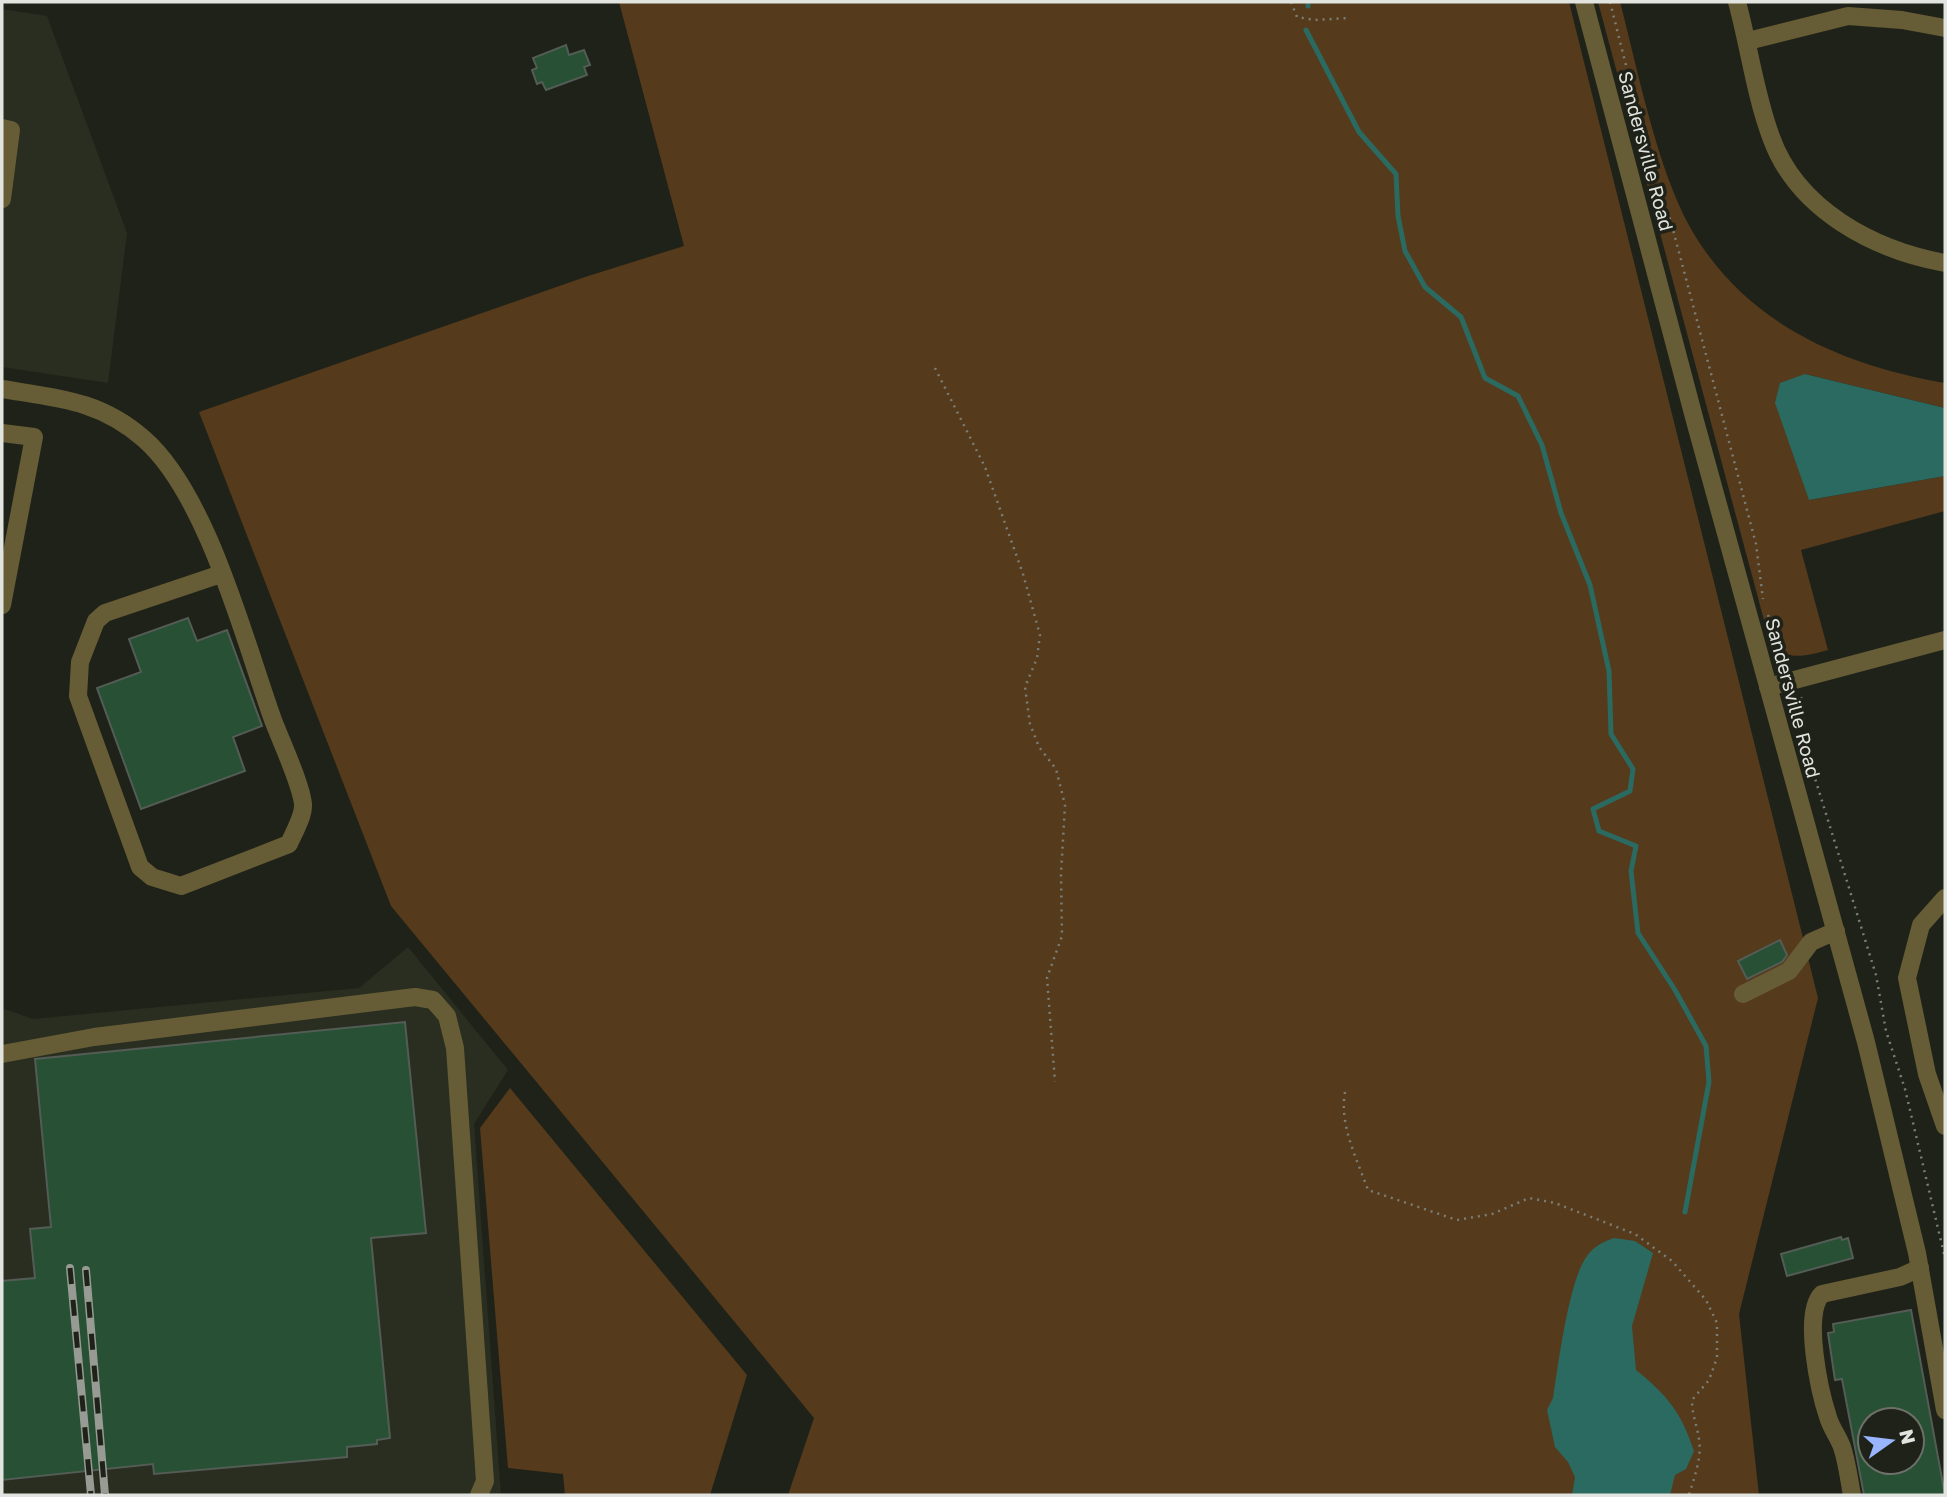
<svg xmlns="http://www.w3.org/2000/svg" width="1947" height="1497" font-family="'Golos Text',sans-serif">
  <rect width="100%" height="100%" fill="#1f2219"/>
  <g fill="#292e20">
    <path d="M 2,9 L 47,16 L 127,233 L 108,383 L 2,367 Z"/>
    <path d="M 408,947 L 508,1070 L 474,1124 L 501,1495 L 2,1495 L 2,1008 L 33,1019 L 359,988 Z"/>
  </g>
  <g fill="#553a1c">
    <path d="M 619,2 L 1569,2 L 1818,998 L 1739,1314 L 1759,1495 L 788,1495 L 814,1418 L 391,906 L 199,412 L 585,277 L 684,246 Z"/>
    <path d="M 1598,2 L 1620,2 C 1638,70 1657,169 1691,229 C 1746,324 1842,365 1945,383 L 1945,408 L 1805,374 L 1809,500 L 1945,476 L 1945,511 L 1801,550 L 1828,650 C 1803,657 1781,663 1768,635 Z"/>
    <path d="M 510,1088 L 747,1375 L 710,1495 L 565,1495 L 563,1474 L 508,1468 L 480,1128 Z"/>
  </g>
  <g fill="#2b6a60">
    <path d="M 1805,374 L 1945,408 L 1945,476 L 1809,500 L 1775,403 L 1780,383 Z"/>
    <path d="M 1614,1238 L 1635,1241 L 1653,1253 L 1632,1326 L 1636,1370 C 1668,1396 1681,1412 1694,1451 L 1686,1469 L 1675,1475 L 1670,1495 L 1572,1495 L 1575,1477 L 1568,1462 L 1555,1447 L 1547,1410 L 1553,1398 C 1558,1366 1569,1279 1587,1256 C 1594,1246 1603,1242 1614,1238 Z"/>
  </g>
  <g fill="none" stroke-linecap="round" stroke-linejoin="round">
    <g stroke="#2b6a60" stroke-width="5">
      <path d="M 1308,2 L 1308,6"/>
      <path d="M 1306,30 L 1359,132 L 1396,174 L 1398,216 L 1405,251 L 1425,287 L 1461,317 L 1485,378 L 1518,396 L 1542,445 L 1561,513 L 1590,585 L 1609,671 L 1611,734 L 1633,769 L 1630,791 L 1593,809 L 1599,831 L 1636,846 L 1631,871 L 1638,933 L 1675,990 L 1706,1046 L 1709,1082 L 1685,1212"/>
    </g>
  </g>
  <g fill="#275034" stroke="#535c55" stroke-width="2" fill-rule="evenodd">
    <path d="M 566,45 L 569,55 L 584,50 L 590,65 L 584,67 L 587,75 L 546,90 L 542,82 L 537,84 L 532,70 L 537,68 L 533,58 Z"/>
    <path d="M 188,618 L 197,641 L 227,630 L 262,726 L 233,737 L 245,771 L 141,809 L 97,688 L 141,672 L 129,639 Z"/>
    <path d="M 1780,940 L 1787,955 L 1782,962 L 1747,979 L 1738,961 Z"/>
    <path d="M 405,1022 L 426,1233 L 371,1238 L 390,1438 L 377,1440 L 377,1444 L 347,1447 L 347,1457 L 154,1474 L 153,1464 L 2,1480 L 2,1281 L 35,1278 L 30,1229 L 51,1227 L 35,1059 Z"/>
    <path d="M 1841,1237 L 1842,1240 L 1848,1238 L 1853,1258 L 1787,1276 L 1781,1254 Z"/>
    <path d="M 1911,1310 L 1945,1495 L 1864,1495 L 1842,1379 L 1835,1380 L 1828,1333 L 1834,1332 L 1833,1324 ZM 1870,1420 L 1912,1420 L 1912,1462 L 1870,1462 Z"/>
  </g>
  <g fill="none" stroke-linecap="round" stroke-linejoin="round">
    <g stroke="#7b7e77" stroke-width="2.5" stroke-dasharray="2 5" stroke-linecap="butt">
      <path d="M 1291,2 L 1297,17 L 1315,20 L 1349,18"/>
      <path d="M 1610,2 L 1654,176 L 1671,222 L 1756,544 L 1763,599"/>
      <path d="M 935,368 L 985,467 L 1023,574 L 1040,635 L 1037,658 L 1025,687 L 1030,724 L 1039,747 L 1056,769 L 1065,805 L 1061,874 L 1062,936 L 1047,978 L 1055,1082"/>
      <path d="M 1768,615 L 1781,655 L 1792,663"/>
      <path d="M 1801,697 L 1809,759 L 1876,975 L 1886,1031 L 1905,1089 L 1945,1258"/>
      <path d="M 1345,1092 C 1339,1125 1357,1159 1368,1190 L 1457,1220 L 1492,1214 L 1529,1198 L 1555,1203 L 1635,1234 L 1672,1261 L 1706,1300 L 1717,1323 L 1717,1358 L 1709,1380 L 1692,1400 C 1692,1415 1697,1425 1699,1439 C 1702,1458 1694,1478 1689,1495"/>
    </g>
    <g stroke="#665c35" stroke-width="18">
      <path d="M 1584,2 L 1695,421 L 1866,1042 L 1917,1253 L 1945,1410"/>
      <path d="M 1737,2 C 1749,46 1755,94 1771,137 C 1797,210 1874,250 1945,263"/>
      <path d="M 1748,41 L 1848,16 L 1902,20 L 1945,28"/>
      <path d="M 2,128 L 11,130 L 2,199"/>
      <path d="M 2,389 C 57,398 100,400 144,439 C 207,494 244,639 273,720 C 281,741 301,784 303,804 C 304,816 293,834 289,844 L 181,886 L 152,877 L 140,867 L 78,696 L 80,662 L 96,621 L 105,613 L 221,574"/>
      <path d="M 2,433 L 34,437 L 2,605"/>
      <path d="M 1768,687 L 1945,640"/>
      <path d="M 1945,898 L 1921,925 L 1907,978 L 1927,1074 L 1945,1126"/>
      <path d="M 1743,994 L 1789,971 L 1811,942 L 1836,931"/>
      <path d="M 2,1054 L 94,1037 L 415,997 L 433,1000 L 447,1016 L 455,1048 L 485,1481 L 479,1495"/>
      <path d="M 1852,1495 C 1849,1479 1847,1462 1842,1447 C 1838,1436 1831,1428 1828,1417 C 1820,1393 1802,1313 1822,1294 L 1900,1277 L 1920,1268"/>
    </g>
    <g stroke="#989a94" stroke-width="8">
      <g id="rail">
        <path d="M 70,1268 L 91,1495"/>
        <path d="M 86,1270 L 105,1495"/>
      </g>
    </g>
    <use href="#rail" stroke="#1f2219" stroke-width="5" stroke-dasharray="16" stroke-linecap="butt"/>
  </g>
  <g text-anchor="middle" stroke-width="7" stroke-linejoin="round" paint-order="stroke">
    <g font-size="19" fill="#e2e4df" stroke="#1f2219">
      <text transform="translate(1646 151) rotate(75)" y="7">Sandersville Road</text>
      <text transform="translate(1793 698) rotate(75)" y="7">Sandersville Road</text>
    </g>
  </g>
  <rect width="1947" height="1497" fill="none" stroke="#e2e4df" stroke-width="7"/>
  <g transform="translate(1891 1441) rotate(76)"><circle r="33" fill="#1f2219" stroke="#6d7068" stroke-width="2"/>
  <path d="M0-5L12 26L0 18L-12 26Z" fill="#98b5fd"/>
  <text y="-10" font-size="19" font-weight="bold" text-anchor="middle" fill="#e2e4df">N</text>
  </g>
</svg>
